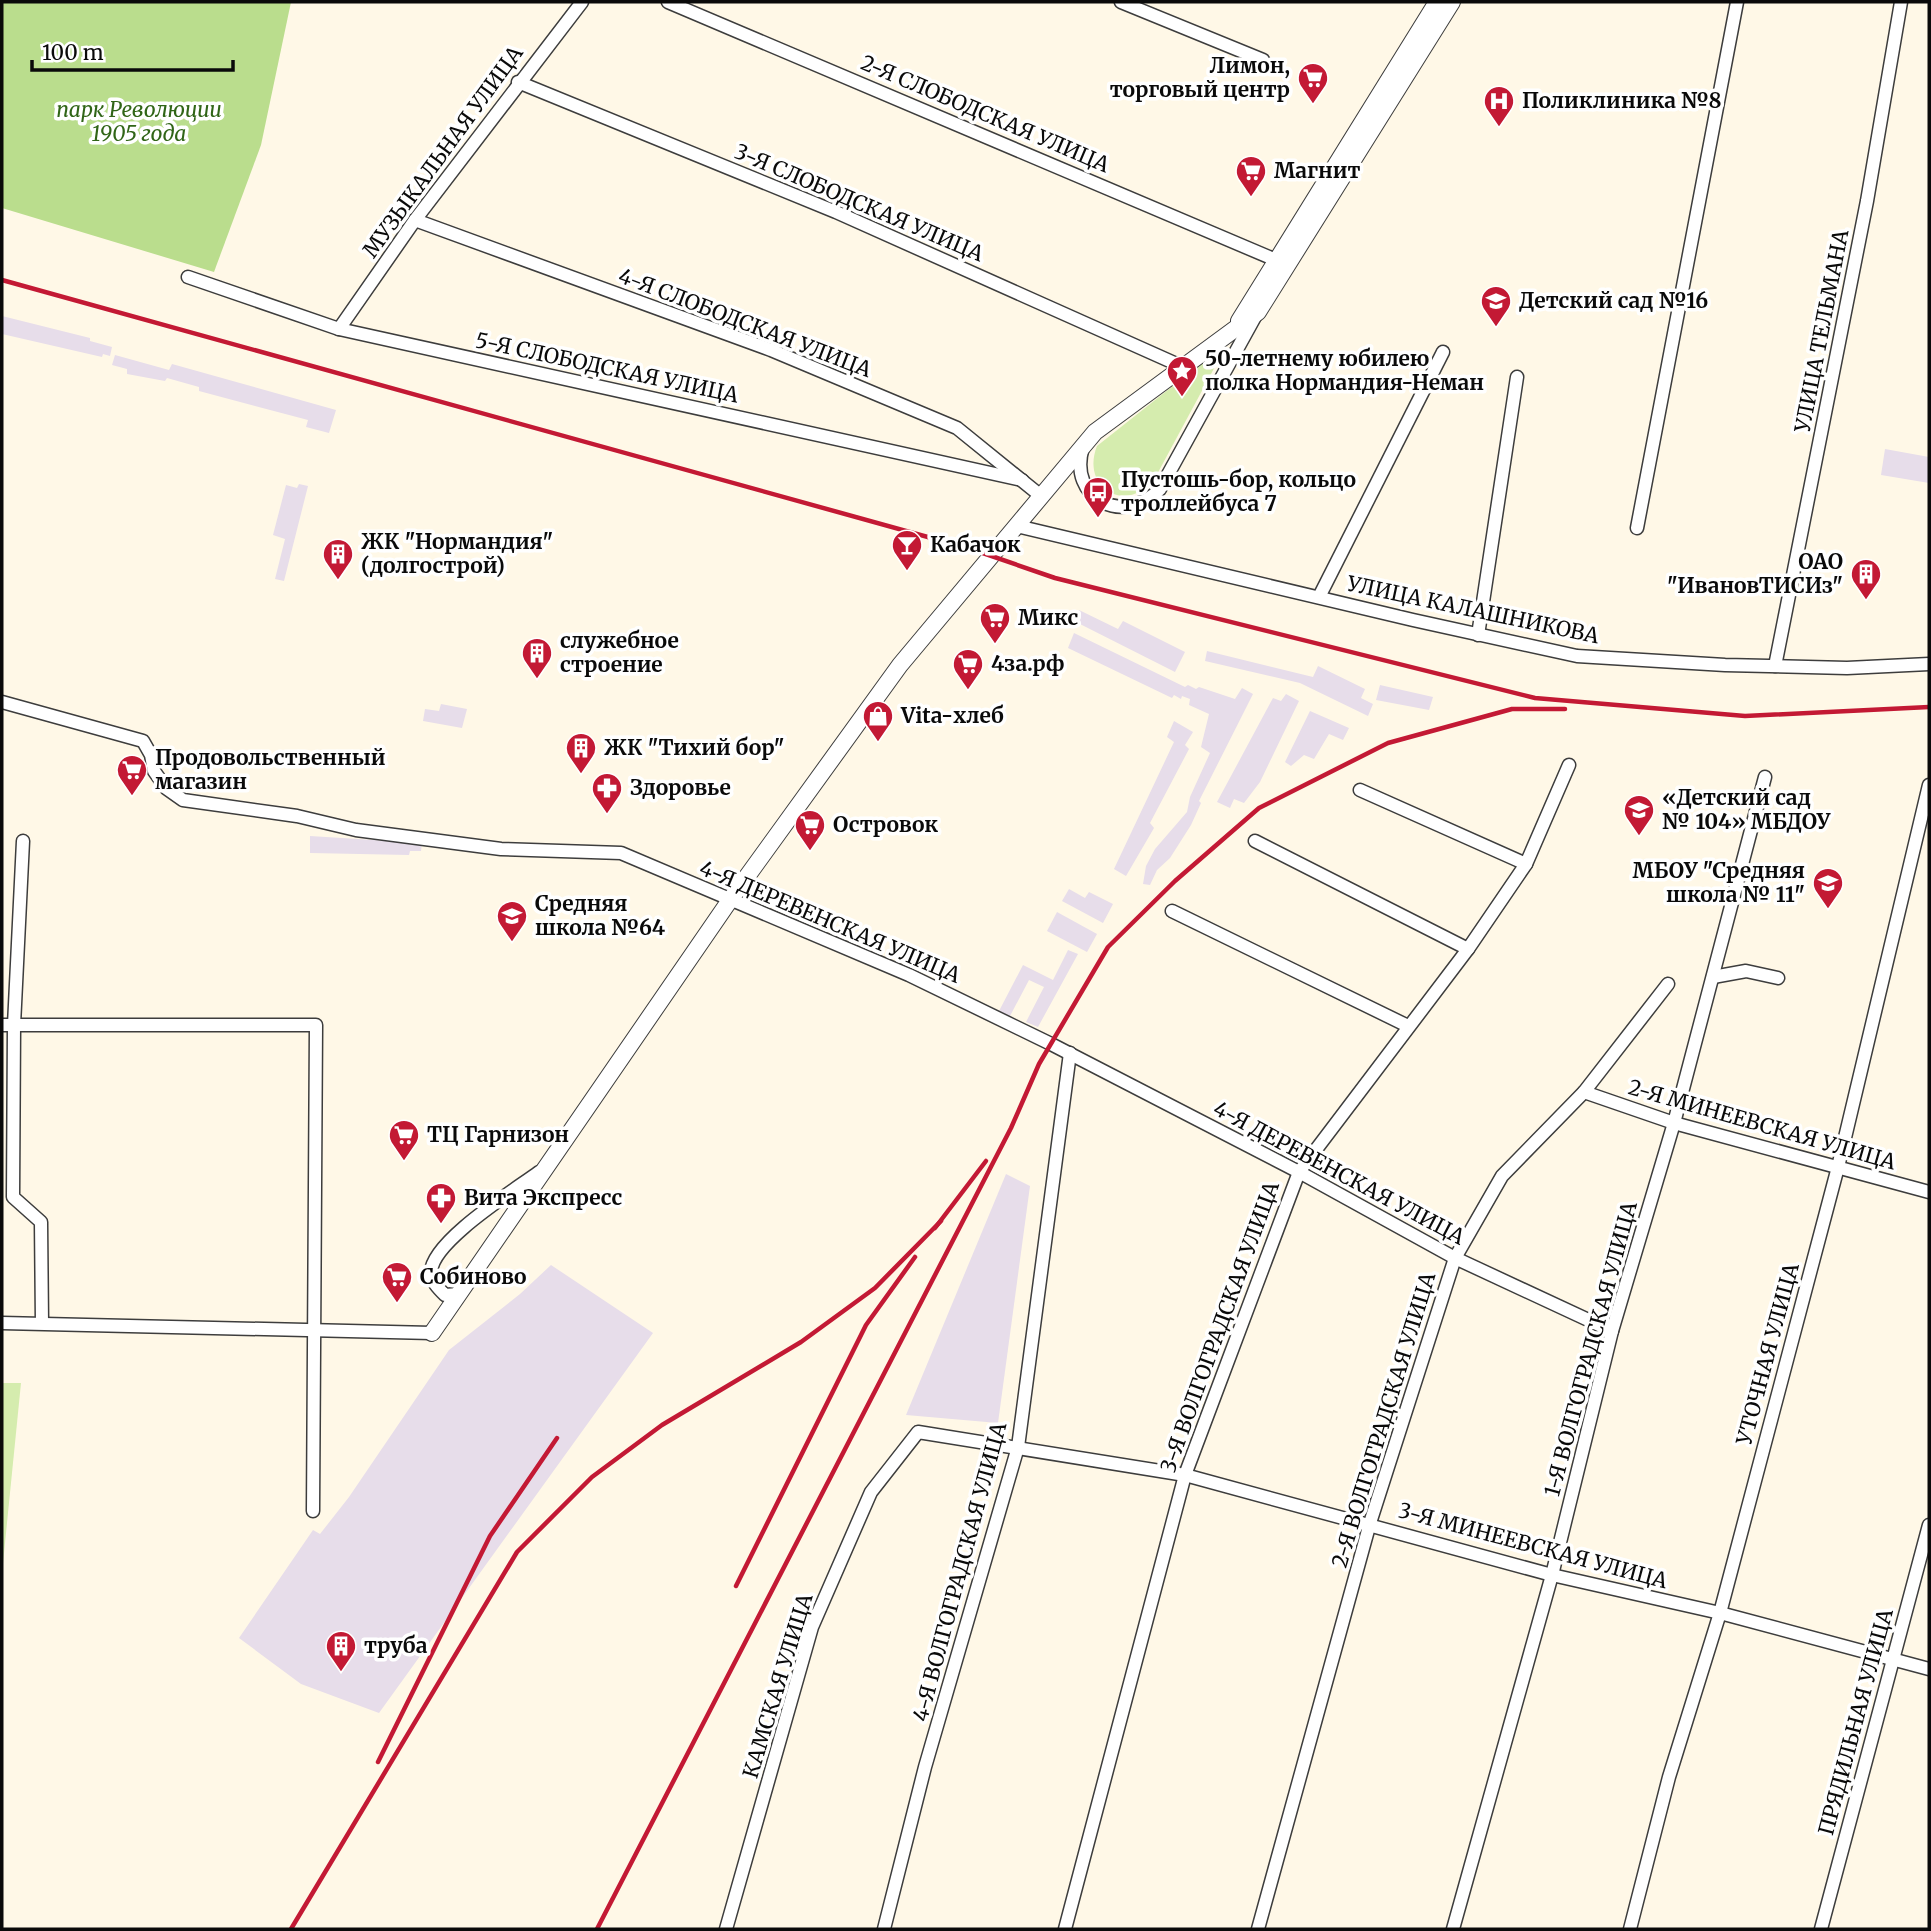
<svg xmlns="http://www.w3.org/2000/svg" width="1931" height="1931" font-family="Merriweather,serif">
  <rect width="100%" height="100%" fill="#fff8e7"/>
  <g fill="#e7ddea">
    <path d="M 2,316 L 90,338 L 90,341 L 112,347 L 110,356 L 103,354 L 102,357 L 2,334 Z"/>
    <path d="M 115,355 L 169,370 L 172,364 L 336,410 L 329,433 L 306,427 L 308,420 L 199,391 L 199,387 L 167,378 L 165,381 L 127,374 L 127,369 L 112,365 Z"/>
    <path d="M 1885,449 L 1929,457 L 1929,483 L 1881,475 Z"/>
    <path d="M 299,484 L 308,486 L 284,581 L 275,579 L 285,539 L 273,535 L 286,485 L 297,488 Z"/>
    <path d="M 1079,610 L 1118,629 L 1123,621 L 1185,652 L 1175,672 L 1074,621 Z"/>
    <path d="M 1074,633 L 1185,687 L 1188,685 L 1196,689 L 1199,687 L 1235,699 L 1242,688 L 1253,694 L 1199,801 L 1201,803 L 1191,825 L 1170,858 L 1157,870 L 1150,885 L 1143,884 L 1146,866 L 1155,849 L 1187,812 L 1190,797 L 1210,753 L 1201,747 L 1209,714 L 1189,705 L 1190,699 L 1182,696 L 1181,699 L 1174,695 L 1172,698 L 1068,648 Z"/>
    <path d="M 1207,651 L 1313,677 L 1318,666 L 1365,689 L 1361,698 L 1373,704 L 1368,716 L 1300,683 L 1205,661 Z"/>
    <path d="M 1380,685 L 1433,697 L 1429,710 L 1376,700 Z"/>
    <path d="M 1286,694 L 1299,701 L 1260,782 L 1244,803 L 1234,799 L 1230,808 L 1217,802 L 1273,698 L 1281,701 Z"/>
    <path d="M 441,704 L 467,709 L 462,728 L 423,721 L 425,709 L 439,711 Z"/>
    <path d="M 1310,711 L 1349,728 L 1343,740 L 1329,734 L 1314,759 L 1304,755 L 1291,766 L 1285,762 Z"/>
    <path d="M 1174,721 L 1193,732 L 1185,745 L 1189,749 L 1150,823 L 1154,828 L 1126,876 L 1114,869 L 1174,742 L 1167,737 Z"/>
    <path d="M 310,836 L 422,843 L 421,851 L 410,851 L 409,855 L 310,853 Z"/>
    <path d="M 1069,889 L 1085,898 L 1089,892 L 1113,904 L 1103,923 L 1062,901 Z"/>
    <path d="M 1057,912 L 1097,934 L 1087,952 L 1047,931 Z"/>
    <path d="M 1068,950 L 1078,954 L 1038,1027 L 1026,1022 L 1044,987 L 1029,980 L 1010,1016 L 999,1011 L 1023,965 L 1053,980 Z"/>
    <path d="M 1006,1174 L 1030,1186 L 998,1423 L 906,1415 Z"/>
    <path d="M 551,1265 L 653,1333 L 379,1713 L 301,1684 L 239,1638 L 313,1530 L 320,1534 L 349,1497 L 449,1350 L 520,1294 Z"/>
  </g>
  <g fill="#d5ecae">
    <path d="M 1212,355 L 1218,356 L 1218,361 L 1155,478 C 1128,515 1080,489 1097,446 Z"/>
    <path d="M 2,1383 L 21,1383 L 2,1573 Z"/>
  </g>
  <path fill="#badd8d" d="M 2,2 L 291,2 L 261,145 L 214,272 L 2,208 Z"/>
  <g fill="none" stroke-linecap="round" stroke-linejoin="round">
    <g stroke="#3d3d3d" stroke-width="15">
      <g id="minor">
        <path d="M 668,2 L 1276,260"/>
        <path d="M 1121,2 L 1263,60"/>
        <path d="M 518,82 L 836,212 L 1181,366"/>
        <path d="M 415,220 L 771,350 L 957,428 L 1041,496"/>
        <path d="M 188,277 L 339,329 L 1022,480"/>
        <path d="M 339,329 L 415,220 L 582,2"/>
        <path d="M 1083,447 C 1067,499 1124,527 1160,489 L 1256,315"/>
        <path d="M 1017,526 L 1413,620 L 1577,656 L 1725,665 L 1847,668 L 1929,664"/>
        <path d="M 1637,528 L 1737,2"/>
        <path d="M 1319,597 L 1443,352"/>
        <path d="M 1478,635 L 1517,377"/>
        <path d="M 1775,666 L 1867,201 L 1901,2"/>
        <path d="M 2,702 L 143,741 L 151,755 L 154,771 L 166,788 L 183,800 L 297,816 L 356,830 L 501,849 L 621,853 L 909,975 L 1051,1044 L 1299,1172 L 1455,1258 L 1612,1331"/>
        <path d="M 1360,790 L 1526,864"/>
        <path d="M 23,841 L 14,1025 L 13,1197 L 41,1222 L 42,1323"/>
        <path d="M 1255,841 L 1468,949"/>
        <path d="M 1172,911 L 1408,1026"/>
        <path d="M 1713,977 L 1746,971 L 1778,978"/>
        <path d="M 2,1025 L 316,1025 L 313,1511"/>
        <path d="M 1584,1092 L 1674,1123 L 1929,1192"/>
        <path d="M 459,1294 L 445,1295 C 438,1288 431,1281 431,1272 C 432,1241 515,1190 539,1172"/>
        <path d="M 2,1323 L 432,1333"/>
        <path d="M 726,1929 L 812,1627 L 871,1492 L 918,1432 L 1185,1475 L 1552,1575 L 1720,1613 L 1929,1669"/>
        <path d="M 884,1929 L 925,1767 L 1018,1447 L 1070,1053"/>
        <path d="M 1065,1929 L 1185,1475 L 1299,1172 L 1468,949 L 1526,864 L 1569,765"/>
        <path d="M 1258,1929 L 1370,1523 L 1455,1258 L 1502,1176 L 1584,1092 L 1668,984"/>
        <path d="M 1453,1929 L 1552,1575 L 1612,1331 L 1674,1123 L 1765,777"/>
        <path d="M 1630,1929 L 1669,1777 L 1720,1613 L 1838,1167 L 1929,785"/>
        <path d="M 1821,1929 L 1929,1525"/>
      </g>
    </g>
    <g stroke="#3d3d3d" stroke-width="18">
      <g id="tertiary">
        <path d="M 1239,321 L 1437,2"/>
        <path d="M 432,1333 L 730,900 L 900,665 L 1095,432 L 1258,312 L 1452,2"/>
      </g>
    </g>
    <use href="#minor" stroke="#fff" stroke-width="12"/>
    <use href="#tertiary" stroke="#fff" stroke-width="16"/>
    <g stroke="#c31934" stroke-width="4.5">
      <path d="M 2,280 L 971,549 L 1055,578 L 1535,698 L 1745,716 L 1929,707"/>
      <path d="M 935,1228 L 986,1161"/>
      <path d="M 736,1586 L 866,1325 L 915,1257"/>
      <path d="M 378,1762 L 490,1536 L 557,1438"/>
      <path d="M 291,1929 L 517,1552 L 592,1477 L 662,1425 L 801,1342 L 875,1288 L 941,1221"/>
      <path d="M 597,1929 L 1011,1128 L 1039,1064 L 1108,947 L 1175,881 L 1259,808 L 1388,743 L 1512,709 L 1565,709"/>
    </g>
  </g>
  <defs>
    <g id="supermarket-pin" transform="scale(1.575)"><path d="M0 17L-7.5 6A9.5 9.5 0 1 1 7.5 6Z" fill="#c31934" stroke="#fff"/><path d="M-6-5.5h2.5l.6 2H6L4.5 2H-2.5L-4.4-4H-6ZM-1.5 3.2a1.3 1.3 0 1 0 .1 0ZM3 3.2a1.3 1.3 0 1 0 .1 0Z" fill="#fff"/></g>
    <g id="hospital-pin" transform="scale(1.575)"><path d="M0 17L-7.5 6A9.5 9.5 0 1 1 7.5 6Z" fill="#c31934" stroke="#fff"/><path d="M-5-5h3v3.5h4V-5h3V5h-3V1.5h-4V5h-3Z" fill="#fff"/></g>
    <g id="school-pin" transform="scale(1.575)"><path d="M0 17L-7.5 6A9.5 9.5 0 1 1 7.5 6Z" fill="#c31934" stroke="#fff"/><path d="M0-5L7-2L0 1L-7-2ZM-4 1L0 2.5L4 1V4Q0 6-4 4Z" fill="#fff"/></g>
    <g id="sight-pin" transform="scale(1.575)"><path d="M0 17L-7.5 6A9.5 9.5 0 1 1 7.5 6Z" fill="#c31934" stroke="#fff"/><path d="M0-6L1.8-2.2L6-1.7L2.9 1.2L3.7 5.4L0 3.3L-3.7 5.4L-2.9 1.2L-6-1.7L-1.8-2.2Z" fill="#fff"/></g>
    <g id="bus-pin" transform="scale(1.575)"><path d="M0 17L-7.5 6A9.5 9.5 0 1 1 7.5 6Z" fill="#c31934" stroke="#fff"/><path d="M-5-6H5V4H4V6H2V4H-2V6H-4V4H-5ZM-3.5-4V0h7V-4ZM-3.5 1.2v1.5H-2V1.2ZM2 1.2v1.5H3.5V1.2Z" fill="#fff"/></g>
    <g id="bar-pin" transform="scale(1.575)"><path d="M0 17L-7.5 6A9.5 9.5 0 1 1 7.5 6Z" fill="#c31934" stroke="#fff"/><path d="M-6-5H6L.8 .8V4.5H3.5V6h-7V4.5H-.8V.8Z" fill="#fff"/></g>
    <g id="building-pin" transform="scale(1.575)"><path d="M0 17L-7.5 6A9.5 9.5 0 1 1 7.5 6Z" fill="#c31934" stroke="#fff"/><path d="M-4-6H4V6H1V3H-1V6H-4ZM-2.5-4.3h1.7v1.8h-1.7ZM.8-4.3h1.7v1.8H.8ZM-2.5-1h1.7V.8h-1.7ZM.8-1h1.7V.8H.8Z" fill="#fff"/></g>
    <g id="shop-pin" transform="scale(1.575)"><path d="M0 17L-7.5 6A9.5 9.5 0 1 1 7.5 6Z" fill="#c31934" stroke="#fff"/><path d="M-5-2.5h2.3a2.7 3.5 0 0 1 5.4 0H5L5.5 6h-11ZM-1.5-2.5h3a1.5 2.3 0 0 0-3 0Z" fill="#fff"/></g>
    <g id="pharmacy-pin" transform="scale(1.575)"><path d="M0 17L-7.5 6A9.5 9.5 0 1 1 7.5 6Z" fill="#c31934" stroke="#fff"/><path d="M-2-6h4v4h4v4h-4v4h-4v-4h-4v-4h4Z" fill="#fff"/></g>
  </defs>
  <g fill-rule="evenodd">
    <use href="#supermarket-pin" x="1313" y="78"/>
    <use href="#hospital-pin" x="1499" y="101"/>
    <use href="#supermarket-pin" x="1251" y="171"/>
    <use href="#school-pin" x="1496" y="301"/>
    <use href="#sight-pin" x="1182" y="371"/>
    <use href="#bus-pin" x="1098" y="492"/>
    <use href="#bar-pin" x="907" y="545"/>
    <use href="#building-pin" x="338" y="554"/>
    <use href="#building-pin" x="1866" y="574"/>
    <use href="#supermarket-pin" x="995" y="618"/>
    <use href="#building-pin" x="537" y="653"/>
    <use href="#supermarket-pin" x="968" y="664"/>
    <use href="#shop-pin" x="878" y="716"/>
    <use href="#building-pin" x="581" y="748"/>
    <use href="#supermarket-pin" x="132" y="770"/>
    <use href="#pharmacy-pin" x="607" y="788"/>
    <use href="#school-pin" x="1639" y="810"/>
    <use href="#supermarket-pin" x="810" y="825"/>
    <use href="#school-pin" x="1828" y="883"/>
    <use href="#school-pin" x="512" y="916"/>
    <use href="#supermarket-pin" x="404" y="1135"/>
    <use href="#pharmacy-pin" x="441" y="1198"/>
    <use href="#supermarket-pin" x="397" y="1277"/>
    <use href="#building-pin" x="341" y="1646"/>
  </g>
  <g text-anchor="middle" stroke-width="7" stroke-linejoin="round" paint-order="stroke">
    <g font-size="21" font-weight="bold" fill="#0a0a0a" stroke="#fff" text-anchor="start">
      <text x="1290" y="73" text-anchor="end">Лимон,<tspan x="1290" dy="24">торговый центр</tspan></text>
      <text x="1522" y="108">Поликлиника №8</text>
      <text x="1274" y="178">Магнит</text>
      <text x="1519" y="308">Детский сад №16</text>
      <text x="1205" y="366">50-летнему юбилею<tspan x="1205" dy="24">полка Нормандия-Неман</tspan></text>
      <text x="1121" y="487">Пустошь-бор, кольцо<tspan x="1121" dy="24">троллейбуса 7</tspan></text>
      <text x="361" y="549">ЖК "Нормандия"<tspan x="361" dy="24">(долгострой)</tspan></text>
      <text x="930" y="552">Кабачок</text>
      <text x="1843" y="569" text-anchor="end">ОАО<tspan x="1843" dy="24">"ИвановТИСИз"</tspan></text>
      <text x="1018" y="625">Микс</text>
      <text x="560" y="648">служебное<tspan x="560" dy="24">строение</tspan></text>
      <text x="991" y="671">4за.рф</text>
      <text x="901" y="723">Vita-хлеб</text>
      <text x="604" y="755">ЖК "Тихий бор"</text>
      <text x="155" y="765">Продовольственный<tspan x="155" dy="24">магазин</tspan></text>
      <text x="630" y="795">Здоровье</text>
      <text x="1662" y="805">«Детский сад<tspan x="1662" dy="24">№ 104» МБДОУ</tspan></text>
      <text x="833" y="832">Островок</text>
      <text x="1805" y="878" text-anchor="end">МБОУ "Средняя<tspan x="1805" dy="24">школа № 11"</tspan></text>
      <text x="535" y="911">Средняя<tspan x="535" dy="24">школа №64</tspan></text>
      <text x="427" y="1142">ТЦ Гарнизон</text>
      <text x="464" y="1205">Вита Экспресс</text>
      <text x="420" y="1284">Собиново</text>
      <text x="364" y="1653">труба</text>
    </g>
    <g font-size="21" font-style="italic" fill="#306517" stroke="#fff">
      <text x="139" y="117">парк Революции<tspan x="139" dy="24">1905 года</tspan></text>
    </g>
    <g font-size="21" fill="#0a0a0a" stroke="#fff">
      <text transform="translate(985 114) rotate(23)" y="7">2-Я СЛОБОДСКАЯ УЛИЦА</text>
      <text transform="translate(443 152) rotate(-54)" y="7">МУЗЫКАЛЬНАЯ УЛИЦА</text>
      <text transform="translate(859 203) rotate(23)" y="7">3-Я СЛОБОДСКАЯ УЛИЦА</text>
      <text transform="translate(745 323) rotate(21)" y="7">4-Я СЛОБОДСКАЯ УЛИЦА</text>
      <text transform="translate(1822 331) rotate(-79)" y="7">УЛИЦА ТЕЛЬМАНА</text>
      <text transform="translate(607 368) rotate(12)" y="7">5-Я СЛОБОДСКАЯ УЛИЦА</text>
      <text transform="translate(1473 610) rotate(12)" y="7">УЛИЦА КАЛАШНИКОВА</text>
      <text transform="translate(830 922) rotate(23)" y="7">4-Я ДЕРЕВЕНСКАЯ УЛИЦА</text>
      <text transform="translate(1762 1125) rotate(16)" y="7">2-Я МИНЕЕВСКАЯ УЛИЦА</text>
      <text transform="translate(1339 1173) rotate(28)" y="7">4-Я ДЕРЕВЕНСКАЯ УЛИЦА</text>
      <text transform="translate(1220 1327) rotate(-70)" y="7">3-Я ВОЛГОГРАДСКАЯ УЛИЦА</text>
      <text transform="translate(1591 1349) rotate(-75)" y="7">1-Я ВОЛГОГРАДСКАЯ УЛИЦА</text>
      <text transform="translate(1768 1354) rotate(-75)" y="7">УТОЧНАЯ УЛИЦА</text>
      <text transform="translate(1384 1420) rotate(-73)" y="7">2-Я ВОЛГОГРАДСКАЯ УЛИЦА</text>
      <text transform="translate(1533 1546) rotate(15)" y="7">3-Я МИНЕЕВСКАЯ УЛИЦА</text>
      <text transform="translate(960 1572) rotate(-75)" y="7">4-Я ВОЛГОГРАДСКАЯ УЛИЦА</text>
      <text transform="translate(778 1686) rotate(-73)" y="7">КАМСКАЯ УЛИЦА</text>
      <text transform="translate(1856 1722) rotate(-75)" y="7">ПРЯДИЛЬНАЯ УЛИЦА</text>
    </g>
  </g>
  <rect width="1931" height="1931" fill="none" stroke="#0a0a0a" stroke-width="7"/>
  <path d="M32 60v10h201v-10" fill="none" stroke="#0a0a0a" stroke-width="3.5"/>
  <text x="42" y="60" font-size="21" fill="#0a0a0a" stroke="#ffffff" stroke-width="5" paint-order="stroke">100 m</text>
</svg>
